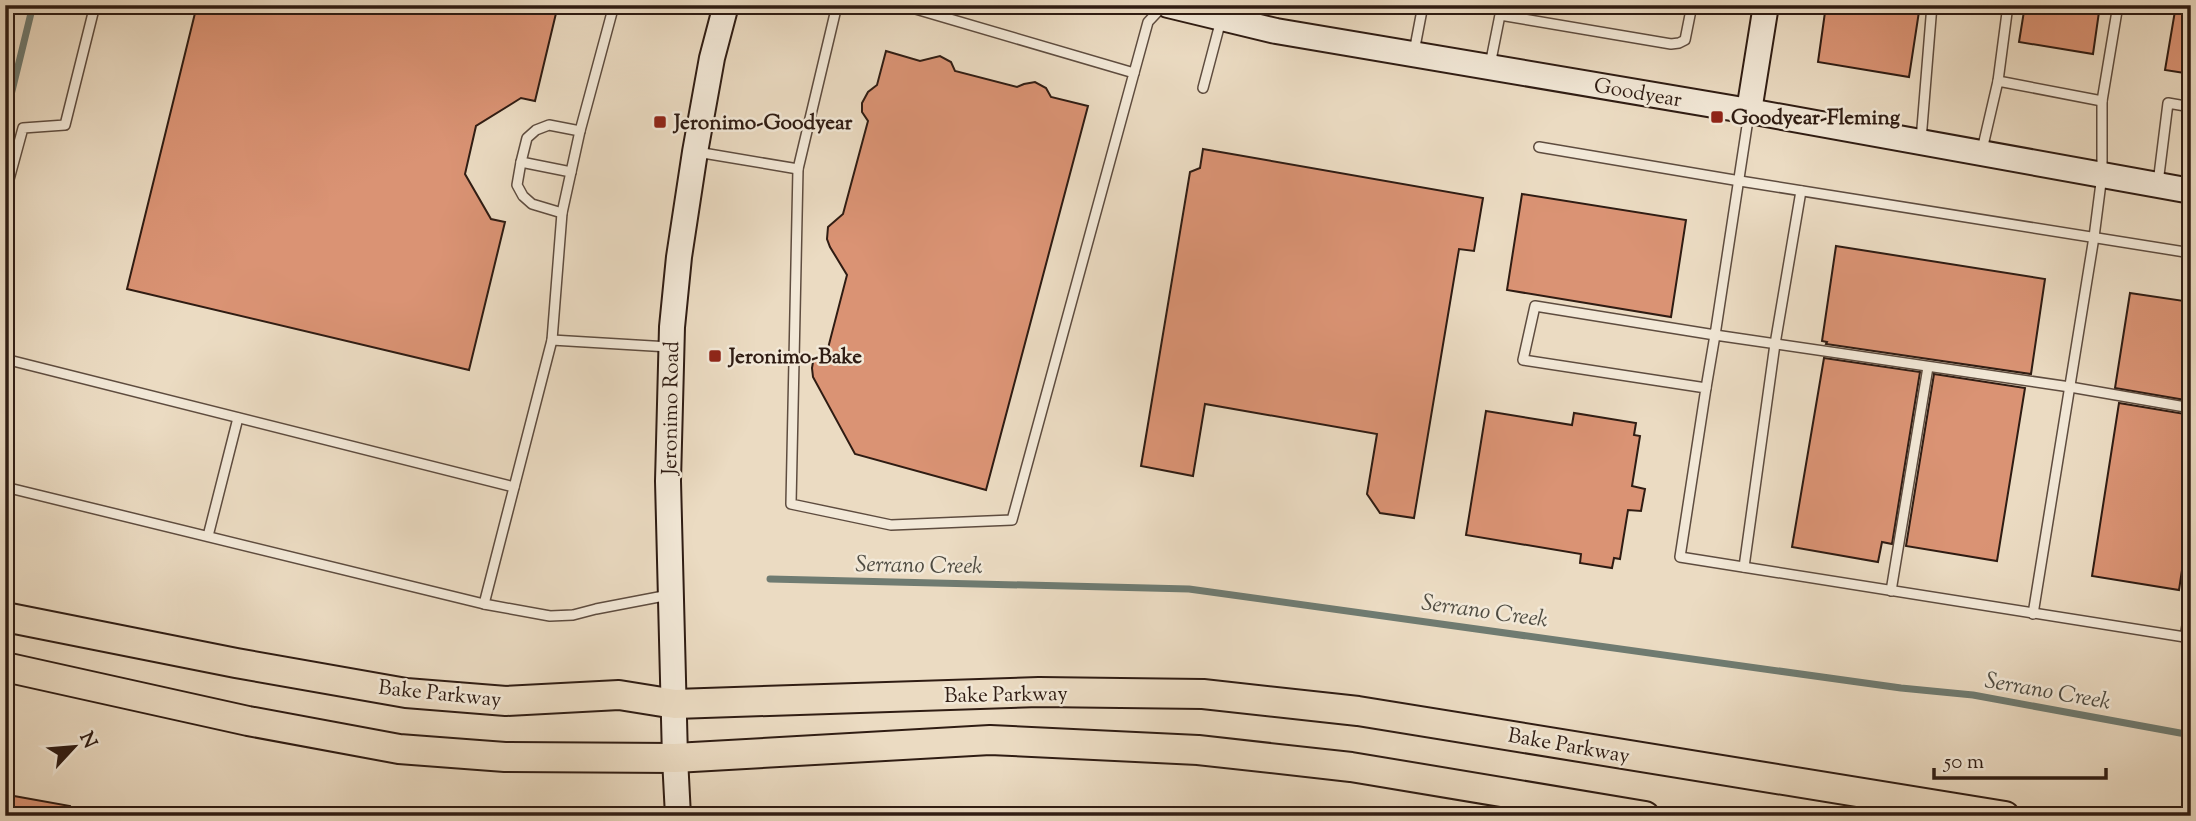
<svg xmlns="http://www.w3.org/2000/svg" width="2196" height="821" font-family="'Sorts Mill Goudy',serif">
  <rect width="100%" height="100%" fill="#ebdbc2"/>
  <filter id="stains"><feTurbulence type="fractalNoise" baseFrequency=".00286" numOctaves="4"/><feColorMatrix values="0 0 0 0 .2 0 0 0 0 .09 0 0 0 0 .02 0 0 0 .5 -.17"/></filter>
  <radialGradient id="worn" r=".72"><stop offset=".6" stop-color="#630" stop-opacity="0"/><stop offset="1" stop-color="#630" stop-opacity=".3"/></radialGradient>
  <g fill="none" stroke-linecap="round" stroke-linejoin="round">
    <g stroke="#6f7b71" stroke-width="7">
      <path d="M 10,99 L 33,5"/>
      <path d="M 770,579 L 1189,589 L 1901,688 L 1973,695 L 2191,735"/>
    </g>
  </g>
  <g fill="#da9374" stroke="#2f1c13" stroke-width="2">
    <path d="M 197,5 L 558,5 L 535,101 L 521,98 L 476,126 L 465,174 L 491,219 L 505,222 L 469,370 L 127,289 Z"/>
    <path d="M 1826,5 L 1920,5 L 1909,77 L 1818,62 Z"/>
    <path d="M 2025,5 L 2100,5 L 2093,54 L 2019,42 Z"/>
    <path d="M 2176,5 L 2191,5 L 2191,74 L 2165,70 Z"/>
    <path d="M 886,51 L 920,61 L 940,56 L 951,62 L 955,71 L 1017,87 L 1024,84 L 1035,82 L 1046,88 L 1051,97 L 1088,106 L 986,490 L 855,454 L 813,377 L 812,368 L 813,362 L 821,354 L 827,352 L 847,275 L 830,247 L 827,239 L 828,227 L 843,214 L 868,121 L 862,112 L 862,103 L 868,92 L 877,85 Z"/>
    <path d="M 1203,149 L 1483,198 L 1474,251 L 1459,249 L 1414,518 L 1380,513 L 1367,494 L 1377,434 L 1205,404 L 1193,476 L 1141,466 L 1190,172 L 1200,168 Z"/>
    <path d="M 1522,194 L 1686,220 L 1671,317 L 1507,290 Z"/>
    <path d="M 1836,246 L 2045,279 L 2031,374 L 1826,344 L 1827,342 L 1822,341 Z"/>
    <path d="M 2130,293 L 2191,302 L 2191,401 L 2115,388 Z"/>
    <path d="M 1824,358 L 1920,372 L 1892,544 L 1882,542 L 1878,562 L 1792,547 Z"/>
    <path d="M 1934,374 L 2025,388 L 1997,561 L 1906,546 Z"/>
    <path d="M 2119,403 L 2191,415 L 2191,511 L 2179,590 L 2092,576 Z"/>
    <path d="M 1486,411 L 1572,425 L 1574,413 L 1636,423 L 1634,435 L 1640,436 L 1632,486 L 1645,489 L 1641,511 L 1628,510 L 1620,559 L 1614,558 L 1612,568 L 1580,563 L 1581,554 L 1466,535 Z"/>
    <path d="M 14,796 L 70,806 L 69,816 L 11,816 Z"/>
  </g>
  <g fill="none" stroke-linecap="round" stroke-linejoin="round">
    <g stroke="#5e4c3f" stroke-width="12">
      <g id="lane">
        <path d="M 837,5 L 798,169 L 791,504 L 891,525 L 1012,520 L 1134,73 L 902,5"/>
        <path d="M 1414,52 L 1423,5"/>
        <path d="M 1490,65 L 1500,15 L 1671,44 L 1679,43 L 1685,40 L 1692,5"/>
        <path d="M 1134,73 L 1148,22 L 1164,5"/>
        <path d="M 1998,81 L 2008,5"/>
        <path d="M 1203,88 L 1221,20"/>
        <path d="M 1749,113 L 1715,335 L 1535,306 L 1523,360 L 1706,388 L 1680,557 L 2191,638"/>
        <path d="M 1921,140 L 1932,5"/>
        <path d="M 1539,147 L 1740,181 L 2191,253"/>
        <path d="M 1982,150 L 1998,81 L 2102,101"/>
        <path d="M 697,152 L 798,169"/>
        <path d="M 521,162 L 571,172"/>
        <path d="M 2158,183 L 2168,103 L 2191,107"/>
        <path d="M 5,194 L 23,128 L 65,125 L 95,5"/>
        <path d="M 562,213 L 532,204 L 523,196 L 517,185 L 521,162 L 527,138 L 536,130 L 549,125 L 580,131"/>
        <path d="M 552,340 L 669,347"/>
        <path d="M 5,359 L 514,487"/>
        <path d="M 1706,388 L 1715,335 L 2070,387 L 2191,408"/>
        <path d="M 5,487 L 484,604 L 550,616 L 573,615 L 596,609 L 669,595"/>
        <path d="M 208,536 L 238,418"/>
        <path d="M 1744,567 L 1775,344 L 1801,191"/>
        <path d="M 1891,591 L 1928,367"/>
        <path d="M 484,604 L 552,340 L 562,213 L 580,131 L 614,5"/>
        <path d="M 2033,614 L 2094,237 L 2102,175 L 2102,101 L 2118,5"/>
        <path d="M 2185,638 L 2191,601"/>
      </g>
    </g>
    <g stroke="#2f1c13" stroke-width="28">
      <g id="secondary">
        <path d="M 1168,5 L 1276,31 L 1749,111 L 2191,191"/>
        <path d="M 1749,111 L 1766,5"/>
        <path d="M 678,816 L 675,758 L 668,481 L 672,327 L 679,257 L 695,152 L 712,58 L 726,5"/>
      </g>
    </g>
    <g stroke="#2f1c13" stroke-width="32">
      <g id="primary">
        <path d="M 5,617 L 236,663 L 406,693 L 506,701 L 619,695 L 675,704 L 1039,692 L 1203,694 L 1358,711 L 2005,816"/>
        <path d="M 5,667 L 248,721 L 399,749 L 505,757 L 675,758 L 990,740 L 1198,750 L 1351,767 L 1645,816"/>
      </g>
    </g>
    <path stroke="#2f1c13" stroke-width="4.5" stroke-dasharray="2 3.5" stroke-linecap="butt" d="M 5,29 L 11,5"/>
    <use href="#lane" stroke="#f2e8d7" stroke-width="9"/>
    <use href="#secondary" stroke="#f2e8d7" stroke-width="24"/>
    <use href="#primary" stroke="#ebdbc2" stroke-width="28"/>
  </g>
  <g fill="#8f2418" stroke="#f2e8d7" stroke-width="2.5">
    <rect x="1710" y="110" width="14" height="14" rx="3.5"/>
    <rect x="653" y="115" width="14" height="14" rx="3.5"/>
    <rect x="708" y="349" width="14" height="14" rx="3.5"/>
  </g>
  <g text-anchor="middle" stroke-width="5" stroke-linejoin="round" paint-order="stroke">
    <g font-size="21" fill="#2f1c13" stroke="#f2e8d7">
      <text transform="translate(1638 92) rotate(10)" y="7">Goodyear</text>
      <text transform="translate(670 408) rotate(-89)" y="7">Jeronimo Road</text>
      <text transform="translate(440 693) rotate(6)" y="7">Bake Parkway</text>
      <text transform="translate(1006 694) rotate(-1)" y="7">Bake Parkway</text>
      <text transform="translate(1569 745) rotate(10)" y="7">Bake Parkway</text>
    </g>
    <g font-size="21" font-weight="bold" fill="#2f1c13" stroke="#f2e8d7" text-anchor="start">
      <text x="1731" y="124">Goodyear-Fleming</text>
      <text x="674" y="129">Jeronimo-Goodyear</text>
      <text x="729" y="363">Jeronimo-Bake</text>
    </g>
    <g font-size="23" font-style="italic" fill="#4f4c42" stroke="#f2e8d7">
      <text transform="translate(919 564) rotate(1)" y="8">Serrano Creek</text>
      <text transform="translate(1485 610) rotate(8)" y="8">Serrano Creek</text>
      <text transform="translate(2048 690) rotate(10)" y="8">Serrano Creek</text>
    </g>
  </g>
  <rect width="2196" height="821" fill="none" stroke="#ebdbc2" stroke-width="28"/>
  <rect x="7" y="7" width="2182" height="807" fill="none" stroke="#2f1c13" stroke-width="3.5"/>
  <rect x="14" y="14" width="2168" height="793" fill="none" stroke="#2f1c13" stroke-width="2"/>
  <g transform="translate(74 747) rotate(64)" stroke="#f2e8d7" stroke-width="5" paint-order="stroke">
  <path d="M0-5L12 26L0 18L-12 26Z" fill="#2f1c13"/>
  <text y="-10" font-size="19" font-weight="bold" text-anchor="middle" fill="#2f1c13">N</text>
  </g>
  <path d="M1934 768v10h172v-10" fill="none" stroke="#2f1c13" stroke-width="3.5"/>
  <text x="1944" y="768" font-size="21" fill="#2f1c13" stroke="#f2e8d7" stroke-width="5" paint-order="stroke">50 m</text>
  <rect width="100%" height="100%" filter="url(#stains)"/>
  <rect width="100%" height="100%" fill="url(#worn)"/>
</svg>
